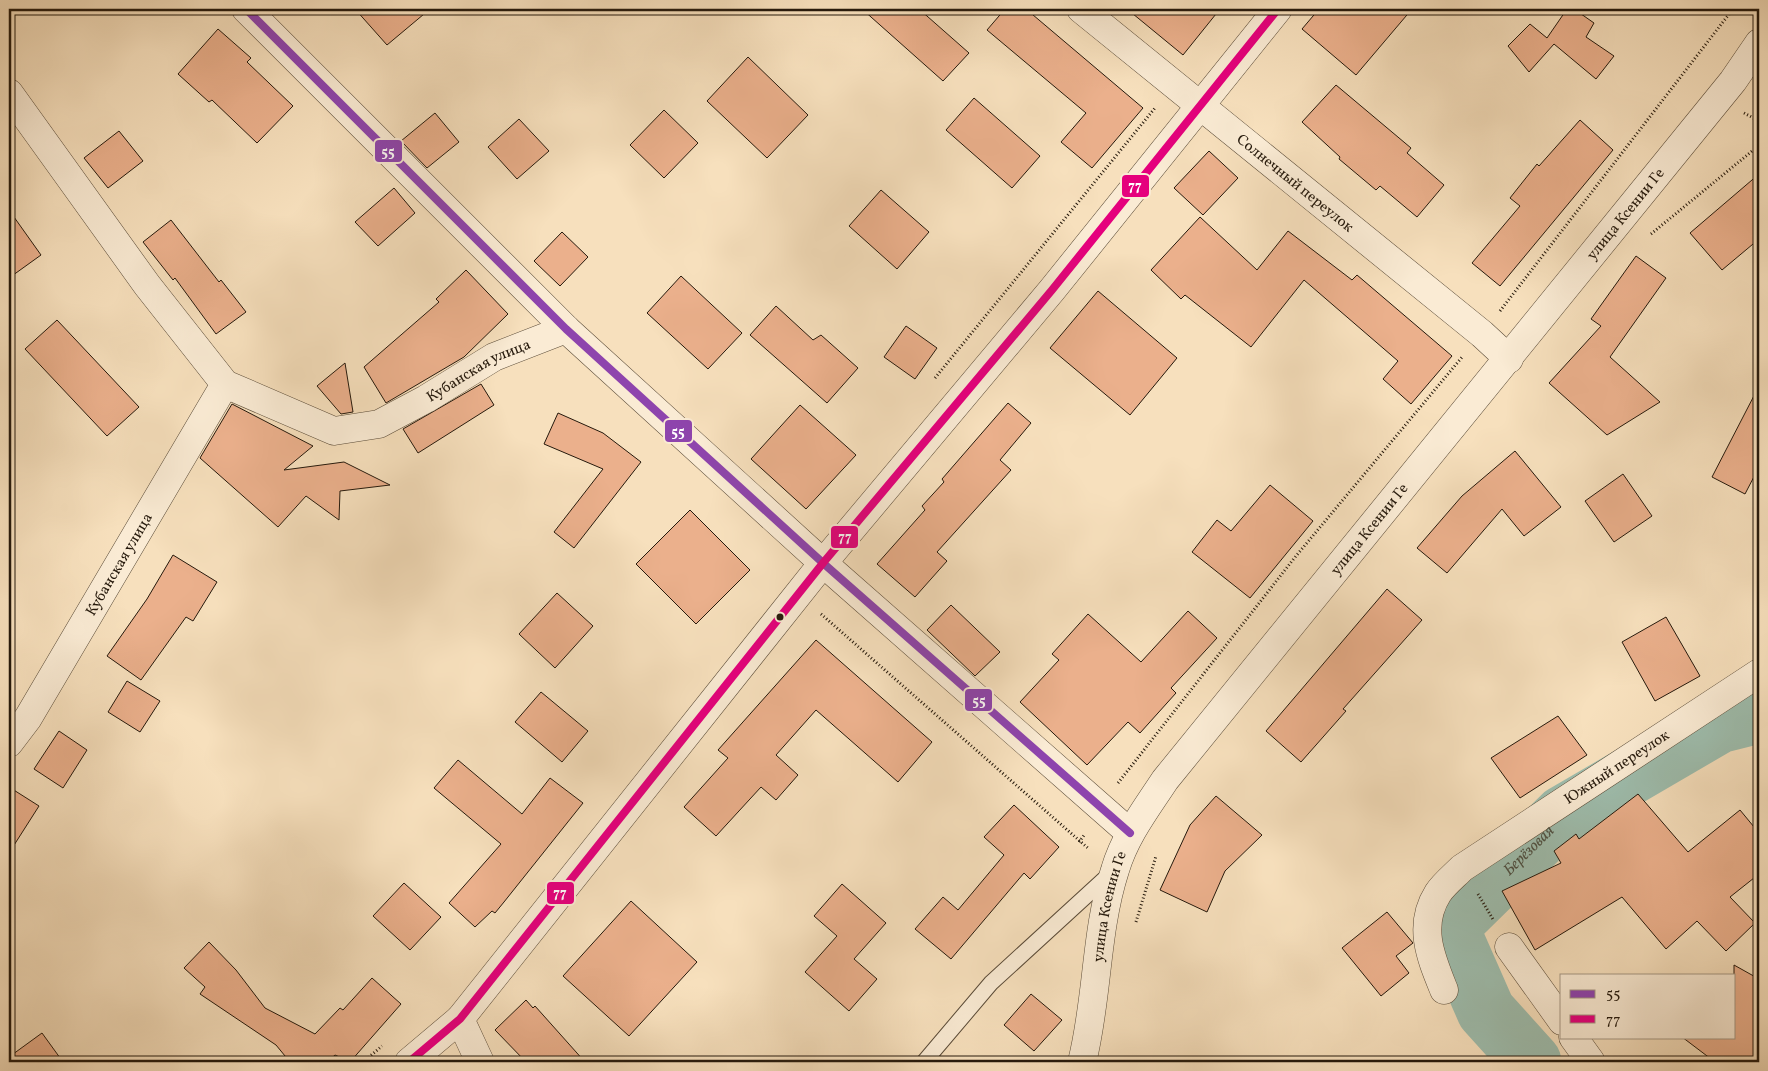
<svg xmlns="http://www.w3.org/2000/svg" width="1768" height="1071" font-family="Vollkorn,serif">
  <rect width="100%" height="100%" fill="#f7e0bd"/>
  <filter id="stains"><feTurbulence type="fractalNoise" baseFrequency=".004" numOctaves="4"/><feColorMatrix values="0 0 0 0 .2 0 0 0 0 .09 0 0 0 0 .02 0 0 0 .5 -.17"/></filter>
  <radialGradient id="worn" r=".72"><stop offset=".6" stop-color="#630" stop-opacity="0"/><stop offset="1" stop-color="#630" stop-opacity=".3"/></radialGradient>
  <g fill="none" stroke-linecap="round" stroke-linejoin="round">
    <path stroke="#9ebdad" stroke-width="59" id="s1" d="M 1532,1062 L 1486,1011 L 1449,927 L 1563,815 L 1719,724 L 1759,714"/>
  </g>
  <g fill="#ebb08c" stroke="#25190c">
    <path d="M 355,9 L 430,9 L 387,45 Z"/>
    <path d="M 862,9 L 919,9 L 969,53 L 943,81 Z"/>
    <path d="M 1005,9 L 1026,9 L 1143,108 L 1092,168 L 1061,142 L 1086,113 L 987,30 Z"/>
    <path d="M 1127,9 L 1220,9 L 1183,55 Z"/>
    <path d="M 1319,9 L 1412,9 L 1356,75 L 1302,29 Z"/>
    <path d="M 1567,9 L 1574,9 L 1594,23 L 1586,37 L 1614,56 L 1596,79 L 1554,44 L 1529,72 L 1508,46 L 1530,24 L 1547,38 Z"/>
    <path d="M 218,29 L 251,58 L 247,62 L 293,106 L 257,143 L 212,100 L 209,102 L 178,74 Z"/>
    <path d="M 748,57 L 808,115 L 767,158 L 707,101 Z"/>
    <path d="M 1336,85 L 1411,148 L 1407,153 L 1444,185 L 1417,217 L 1380,186 L 1376,190 L 1339,159 L 1340,157 L 1302,122 Z"/>
    <path d="M 974,98 L 1040,156 L 1012,188 L 946,130 Z"/>
    <path d="M 664,110 L 698,143 L 664,178 L 630,145 Z"/>
    <path d="M 435,113 L 459,142 L 427,168 L 401,141 Z"/>
    <path d="M 519,119 L 549,151 L 517,179 L 488,147 Z"/>
    <path d="M 1580,120 L 1613,150 L 1500,286 L 1472,263 L 1520,206 L 1510,198 L 1537,164 L 1539,166 Z"/>
    <path d="M 119,131 L 143,161 L 108,188 L 84,158 Z"/>
    <path d="M 1209,151 L 1238,178 L 1203,215 L 1174,188 Z"/>
    <path d="M 1759,174 L 1759,239 L 1722,270 L 1690,233 Z"/>
    <path d="M 394,188 L 415,213 L 378,246 L 355,222 Z"/>
    <path d="M 881,190 L 929,232 L 897,269 L 849,226 Z"/>
    <path d="M 9,210 L 41,255 L 9,278 Z"/>
    <path d="M 1200,217 L 1257,270 L 1288,231 L 1352,280 L 1357,275 L 1452,356 L 1411,404 L 1383,379 L 1398,361 L 1304,280 L 1251,347 L 1185,295 L 1181,299 L 1151,270 Z"/>
    <path d="M 171,220 L 219,282 L 221,280 L 246,312 L 216,334 L 175,278 L 173,280 L 143,242 Z"/>
    <path d="M 562,232 L 588,257 L 560,286 L 534,261 Z"/>
    <path d="M 1636,256 L 1666,278 L 1610,357 L 1660,402 L 1607,435 L 1549,383 L 1601,326 L 1591,319 Z"/>
    <path d="M 466,270 L 508,314 L 464,357 L 386,403 L 364,367 L 439,302 L 436,299 Z"/>
    <path d="M 681,276 L 742,333 L 708,369 L 647,313 Z"/>
    <path d="M 1098,291 L 1177,358 L 1130,415 L 1050,348 Z"/>
    <path d="M 776,306 L 813,340 L 821,335 L 858,368 L 827,403 L 750,335 Z"/>
    <path d="M 57,320 L 139,407 L 107,436 L 25,349 Z"/>
    <path d="M 906,326 L 937,348 L 915,379 L 884,357 Z"/>
    <path d="M 345,363 L 353,412 L 341,414 L 317,386 Z"/>
    <path d="M 481,384 L 494,405 L 418,453 L 403,429 Z"/>
    <path d="M 1759,386 L 1759,467 L 1745,494 L 1712,477 Z"/>
    <path d="M 1008,403 L 1031,423 L 1000,460 L 1011,470 L 937,552 L 947,561 L 915,597 L 877,564 L 925,510 L 922,506 L 944,482 L 942,479 Z"/>
    <path d="M 232,404 L 313,446 L 284,470 L 344,462 L 390,485 L 340,491 L 339,520 L 306,496 L 278,527 L 200,458 Z"/>
    <path d="M 800,405 L 856,455 L 806,509 L 751,459 Z"/>
    <path d="M 558,413 L 603,433 L 641,462 L 574,548 L 554,532 L 603,469 L 544,444 Z"/>
    <path d="M 1515,451 L 1561,507 L 1524,536 L 1502,509 L 1447,573 L 1417,548 L 1462,496 Z"/>
    <path d="M 1623,474 L 1652,516 L 1614,542 L 1585,501 Z"/>
    <path d="M 1270,485 L 1313,521 L 1250,598 L 1192,552 L 1217,520 L 1231,531 Z"/>
    <path d="M 690,510 L 750,570 L 696,624 L 636,564 Z"/>
    <path d="M 173,555 L 217,582 L 193,621 L 186,617 L 141,680 L 107,656 L 147,599 Z"/>
    <path d="M 1387,589 L 1422,620 L 1343,709 L 1346,711 L 1301,762 L 1266,731 Z"/>
    <path d="M 557,593 L 593,626 L 555,668 L 519,634 Z"/>
    <path d="M 951,605 L 1000,652 L 975,676 L 927,630 Z"/>
    <path d="M 1188,611 L 1217,638 L 1171,688 L 1176,693 L 1140,733 L 1128,722 L 1087,765 L 1020,702 L 1059,660 L 1052,654 L 1088,614 L 1141,662 Z"/>
    <path d="M 1666,617 L 1700,676 L 1655,701 L 1622,642 Z"/>
    <path d="M 816,640 L 932,742 L 898,782 L 816,710 L 776,755 L 798,775 L 776,800 L 761,787 L 716,836 L 684,807 L 728,758 L 718,750 Z"/>
    <path d="M 127,681 L 160,701 L 140,732 L 108,712 Z"/>
    <path d="M 541,692 L 588,731 L 562,762 L 515,722 Z"/>
    <path d="M 1558,716 L 1587,755 L 1520,798 L 1491,758 Z"/>
    <path d="M 59,731 L 87,750 L 63,788 L 34,769 Z"/>
    <path d="M 458,760 L 522,814 L 550,778 L 583,803 L 504,902 L 495,913 L 492,911 L 475,927 L 449,903 L 501,844 L 434,788 Z"/>
    <path d="M 9,787 L 39,806 L 9,853 Z"/>
    <path d="M 1638,794 L 1688,852 L 1740,810 L 1759,833 L 1759,874 L 1730,897 L 1755,923 L 1726,951 L 1697,921 L 1666,949 L 1622,897 L 1535,950 L 1502,891 L 1561,863 L 1554,851 L 1576,834 L 1579,839 Z"/>
    <path d="M 1216,796 L 1262,835 L 1225,871 L 1207,912 L 1160,890 L 1190,825 Z"/>
    <path d="M 1014,805 L 1059,847 L 1030,879 L 1024,873 L 951,959 L 915,929 L 943,897 L 958,910 L 1004,855 L 984,837 Z"/>
    <path d="M 404,883 L 441,917 L 410,950 L 373,916 Z"/>
    <path d="M 842,884 L 886,923 L 854,959 L 877,979 L 849,1011 L 805,972 L 837,936 L 814,916 Z"/>
    <path d="M 631,901 L 697,962 L 629,1036 L 563,976 Z"/>
    <path d="M 1387,912 L 1413,943 L 1396,956 L 1409,973 L 1381,996 L 1342,948 Z"/>
    <path d="M 209,942 L 236,970 L 265,1008 L 315,1034 L 340,1008 L 343,1010 L 372,978 L 401,1004 L 350,1062 L 335,1055 L 327,1062 L 290,1062 L 276,1045 L 200,994 L 205,987 L 184,968 Z"/>
    <path d="M 1734,965 L 1759,979 L 1759,1062 L 1715,1062 L 1682,1037 L 1734,1037 Z"/>
    <path d="M 1031,994 L 1062,1020 L 1034,1051 L 1004,1025 Z"/>
    <path d="M 526,1000 L 533,1008 L 535,1006 L 585,1062 L 526,1062 L 495,1030 Z"/>
    <path d="M 42,1033 L 63,1062 L 9,1062 L 9,1057 Z"/>
  </g>
  <g fill="none" stroke-linecap="round" stroke-linejoin="round">
    <g stroke="#5a4b38" stroke-width="17">
      <path id="service" d="M 924,1062 L 991,983 L 1110,874"/>
    </g>
    <g stroke="#5a4b38" stroke-width="29">
      <g id="minor">
        <path d="M 246,9 L 566,329 L 823,563 L 1130,833"/>
        <path id="s2" d="M 1081,9 L 1482,334 L 1509,359"/>
        <path id="s3" d="M 9,93 L 147,285 L 225,384 L 334,431 L 379,424 L 426,399 L 494,357 L 566,329"/>
        <path id="s4" d="M 9,743 L 28,718 L 225,384"/>
        <path d="M 1509,947 L 1562,1021"/>
        <path id="s5" d="M 1444,990 C 1431,958 1417,926 1438,893 C 1444,884 1454,876 1462,868 L 1759,673"/>
        <path d="M 1573,1037 L 1591,1062"/>
      </g>
    </g>
    <g stroke="#5a4b38" stroke-width="29">
      <g id="tertiary">
        <path d="M 460,1019 L 480,1062"/>
        <path d="M 409,1062 L 460,1019 L 823,563 L 1052,290 L 1278,9"/>
        <path id="s6" d="M 1082,1062 C 1098,999 1095,932 1115,870 C 1125,836 1146,809 1165,780 L 1733,81 L 1759,43"/>
      </g>
    </g>
    <g stroke="#25190c" stroke-width="3" stroke-dasharray="1 2.5" stroke-linecap="butt">
      <path d="M 1744,113 L 1759,121"/>
      <path d="M 1651,234 L 1757,147 L 1759,149"/>
      <path d="M 1500,311 L 1733,9"/>
      <path d="M 935,378 L 1155,108"/>
      <path d="M 821,614 L 1089,849"/>
      <path d="M 1118,783 L 1296,556 L 1463,356"/>
      <path d="M 1079,842 L 1085,834"/>
      <path d="M 1478,894 L 1494,921"/>
      <path d="M 1136,922 L 1156,856"/>
      <path d="M 363,1062 L 382,1046"/>
    </g>
    <use href="#service" stroke="#faebd4" stroke-width="15"/>
    <use href="#minor" stroke="#faebd4" stroke-width="28"/>
    <use href="#tertiary" stroke="#faebd4" stroke-width="28"/>
    <g stroke="#faebd4" stroke-width="11">
      <path id="bus-1" d="M 246,9 L 566,329 L 823,563 L 1130,833"/>
    </g>
    <g stroke="#faebd4" stroke-width="11">
      <path id="bus-2" d="M 409,1062 L 460,1019 L 823,563 L 1052,290 L 1278,9"/>
    </g>
    <use href="#bus-1" stroke="#8e44ad" stroke-width="8"/>
    <use href="#bus-2" stroke="#e5007d" stroke-width="8"/>
  </g>
  <circle fill="#25190c" stroke="#faebd4" stroke-width="2" cx="780" cy="617" r="4.5"/>
  <g text-anchor="middle" stroke-width="5" stroke-linejoin="round" paint-order="stroke">
    <g font-size="15" fill="#25190c" stroke="#faebd4">
      <text dy="5" stroke="none"><textPath href="#s2" startOffset="276">Солнечный переулок</textPath></text>
      <text dy="5" stroke="none"><textPath href="#s6" startOffset="1028">улица Ксении Ге</textPath></text>
      <text dy="5" stroke="none"><textPath href="#s3" startOffset="640">Кубанская улица</textPath></text>
      <text dy="5" stroke="none"><textPath href="#s6" startOffset="622">улица Ксении Ге</textPath></text>
      <text dy="5" stroke="none"><textPath href="#s4" startOffset="210">Кубанская улица</textPath></text>
      <text dy="5" stroke="none"><textPath href="#s5" startOffset="321">Южный переулок</textPath></text>
      <text dy="5" stroke="none"><textPath href="#s6" startOffset="158">улица Ксении Ге</textPath></text>
    </g>
    <g font-size="16" font-style="italic" fill="#4f5244" stroke="#faebd4">
      <text dy="6" stroke="none"><textPath href="#s1" startOffset="271">Берёзовая</textPath></text>
    </g>
  </g>
  <g stroke="#faebd4" stroke-width="2">
    <rect x="374" y="139" width="29" height="24" rx="5" fill="#8e44ad"/>
    <rect x="1121" y="174" width="29" height="24" rx="5" fill="#e5007d"/>
    <rect x="664" y="419" width="29" height="24" rx="5" fill="#8e44ad"/>
    <rect x="830" y="525" width="29" height="24" rx="5" fill="#e5007d"/>
    <rect x="964" y="688" width="29" height="24" rx="5" fill="#8e44ad"/>
    <rect x="546" y="881" width="29" height="24" rx="5" fill="#e5007d"/>
  </g>
  <g font-size="14" text-anchor="middle" font-weight="bold" fill="#fff">
    <text x="388" y="156">55</text>
    <text x="1135" y="191">77</text>
    <text x="678" y="436">55</text>
    <text x="845" y="542">77</text>
    <text x="979" y="705">55</text>
    <text x="560" y="898">77</text>
  </g>
  <rect width="1768" height="1071" fill="none" stroke="#f7e0bd" stroke-width="30"/>
  <rect x="10" y="10" width="1748" height="1051" fill="none" stroke="#25190c" stroke-width="2.5"/>
  <rect x="15" y="15" width="1738" height="1041" fill="none" stroke="#25190c"/>
  <rect x="1560" y="974" width="175" height="65" fill="#faebd4" stroke="#a59784"/>
  <rect x="1570" y="990" width="25" height="8" fill="#8e44ad" stroke="#a59784"/>
  <text x="1606" y="998" font-size="15" fill="#25190c">55</text>
  <rect x="1570" y="1015" width="25" height="8" fill="#e5007d" stroke="#a59784"/>
  <text x="1606" y="1024" font-size="15" fill="#25190c">77</text>
  <rect width="100%" height="100%" filter="url(#stains)"/>
  <rect width="100%" height="100%" fill="url(#worn)"/>
</svg>
